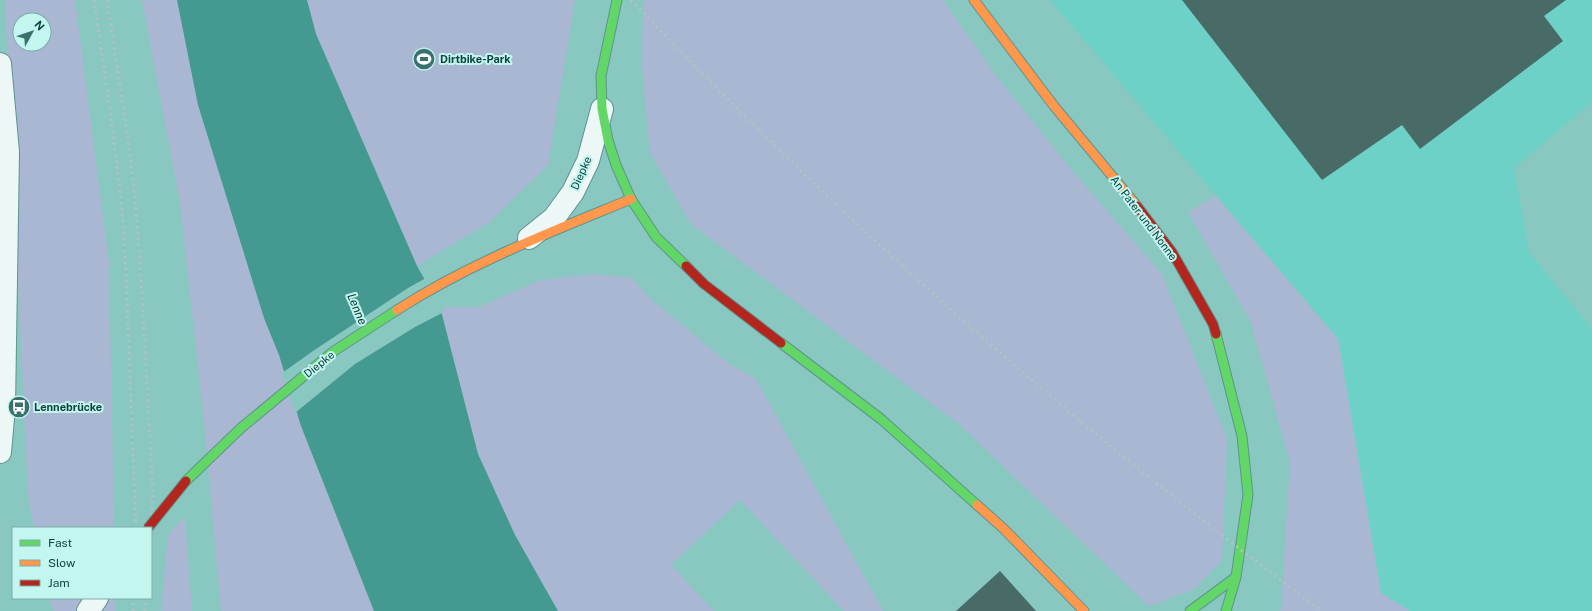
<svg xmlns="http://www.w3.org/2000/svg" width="1592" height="611" font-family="'Public Sans',sans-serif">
  <rect width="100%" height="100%" fill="#89c7c1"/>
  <path fill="#6ed1c8" d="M 1050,0 L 1592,0 L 1592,102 L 1514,168 L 1529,252 L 1592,329 L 1592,611 L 1410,611 L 1381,593 L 1338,339 Z"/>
  <g fill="#a9b7d2" fill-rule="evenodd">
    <path d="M 5,0 L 75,0 L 109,263 L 114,528 L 34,528 L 28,495 ZM 20,20 L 44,20 L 44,44 L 20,44 Z"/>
    <path d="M 142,0 L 177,0 L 198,105 L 264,318 L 279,355 L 301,426 L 374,611 L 221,611 L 204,422 L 180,202 Z"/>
    <path d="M 307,0 L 575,0 L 548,165 L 490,222 L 417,266 L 316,34 Z"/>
    <path d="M 644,0 L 943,0 L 996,76 L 1075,174 L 1162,274 L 1227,439 L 1222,560 L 1194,589 L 1149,606 L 959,424 L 691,224 L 650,153 L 641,56 Z"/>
    <path d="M 1216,196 L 1338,339 L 1381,593 L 1410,611 L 1280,611 L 1281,608 L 1290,463 L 1251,322 L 1188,212 Z"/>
    <path d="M 593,274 L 631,278 L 652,300 L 728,363 L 756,379 L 883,611 L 844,611 L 740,500 L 671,565 L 714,611 L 558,611 L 515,535 L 478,454 L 440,307 L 479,307 L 541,280 Z"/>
    <path d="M 185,517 L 192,611 L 161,611 L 168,534 Z"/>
    <path d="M 49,598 L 115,598 L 115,611 L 54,611 Z"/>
  </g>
  <path fill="#449991" d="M 177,0 L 307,0 L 316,34 L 417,266 L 440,307 L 478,454 L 515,535 L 558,611 L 374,611 L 301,426 L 279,355 L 264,318 L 198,105 Z"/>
  <path fill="#89c7c1" d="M 426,278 L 442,306 L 444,312 L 415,327 L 355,364 L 295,413 L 282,373 L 313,351 L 408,288 Z"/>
  <g fill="#496b68">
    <path d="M 1182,0 L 1566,0 L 1544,16 L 1563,41 L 1420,149 L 1402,125 L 1322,180 Z"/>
    <path d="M 1000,571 L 1036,611 L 956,611 Z"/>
  </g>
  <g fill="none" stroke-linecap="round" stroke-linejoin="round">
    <g stroke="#5e9490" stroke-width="24">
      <g id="street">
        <path d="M 0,64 L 8,152 L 4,407 L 0,452"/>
        <path d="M 529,238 L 554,218 L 573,192 L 588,161 L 602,109"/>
        <path d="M 88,611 L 97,598"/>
      </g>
    </g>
    <g stroke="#5e9490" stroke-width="11">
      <g id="fast">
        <path d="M 617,0 L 601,76 L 602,109 L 608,140 L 616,165 L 631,199 L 656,237 L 686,266"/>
        <path d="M 1216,334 L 1242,436 L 1248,495 L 1236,577 L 1226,611"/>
        <path d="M 781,343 L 881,419 L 977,505"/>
        <path d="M 186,481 L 241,428 L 334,351 L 397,310"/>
        <path d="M 1190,611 L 1236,577"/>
      </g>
    </g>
    <g stroke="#5e9490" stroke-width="11">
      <g id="slow">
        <path d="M 974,0 L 1054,106 L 1137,206"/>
        <path d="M 397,310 C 470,263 551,232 631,199"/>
        <path d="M 977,505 L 1004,529 L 1084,611"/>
      </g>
    </g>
    <g stroke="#5e9490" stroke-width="11">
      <g id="jam">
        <path d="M 1137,206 L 1172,252 L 1213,324 L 1216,334"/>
        <path d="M 686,266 L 704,284 L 781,343"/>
      </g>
    </g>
    <use href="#street" stroke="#edf7f6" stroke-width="22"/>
    <use href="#fast" stroke="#63d668" stroke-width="9"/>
    <use href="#slow" stroke="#ff974d" stroke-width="9"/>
    <use href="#jam" stroke="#b3261e" stroke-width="9"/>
    <g stroke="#b1c3c1" stroke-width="3" stroke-dasharray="2 4" stroke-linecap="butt">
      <path d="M 94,0 L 110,109 L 122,210 L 126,277 L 136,528"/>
      <path d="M 107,0 L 125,119 L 134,186 L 141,276 L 153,496 L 151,528"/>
      <path d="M 631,0 C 843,223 1075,428 1322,611"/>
      <path d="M 133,611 L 133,598"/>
      <path d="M 145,611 L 146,598"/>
    </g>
    <g stroke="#5e9490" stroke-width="11" stroke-linecap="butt">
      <path id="jam-bridge" d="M 148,528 L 186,481"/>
    </g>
    <use href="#jam-bridge" stroke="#b3261e" stroke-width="9"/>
  </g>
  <defs>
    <g id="stadium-disc" transform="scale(1.15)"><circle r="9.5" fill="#3a716c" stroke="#c4f6f0"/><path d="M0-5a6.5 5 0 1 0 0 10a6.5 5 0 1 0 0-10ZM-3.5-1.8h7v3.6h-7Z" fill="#fff"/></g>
    <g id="bus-disc" transform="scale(1.15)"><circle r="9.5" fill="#3a716c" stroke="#c4f6f0"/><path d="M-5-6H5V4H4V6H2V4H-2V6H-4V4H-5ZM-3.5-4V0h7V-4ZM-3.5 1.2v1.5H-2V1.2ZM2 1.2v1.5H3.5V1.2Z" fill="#fff"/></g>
  </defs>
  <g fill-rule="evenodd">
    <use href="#stadium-disc" x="424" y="59"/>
    <use href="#bus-disc" x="19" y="407"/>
  </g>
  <g text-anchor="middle" stroke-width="4" stroke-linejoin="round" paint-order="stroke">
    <g font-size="11" font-weight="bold" fill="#10423e" stroke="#c4f6f0" text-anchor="start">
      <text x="440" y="63">Dirtbike-Park</text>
      <text x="34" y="411">Lennebrücke</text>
    </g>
    <g font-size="11" fill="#10423e" stroke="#c4f6f0">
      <text transform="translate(581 173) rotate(-66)" y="4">Diepke</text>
      <text transform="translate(1144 218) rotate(53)" y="4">An Pater und Nonne</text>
      <text transform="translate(319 364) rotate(-39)" y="4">Diepke</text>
    </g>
    <g font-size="12" font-style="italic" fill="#0e3936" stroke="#c4f6f0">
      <text transform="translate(357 309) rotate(67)" y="4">Lenne</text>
    </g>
  </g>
  <rect x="12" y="527" width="140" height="72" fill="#c4f6f0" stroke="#7caea9"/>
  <rect x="20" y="540" width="20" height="6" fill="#63d668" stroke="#7caea9"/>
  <text x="48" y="547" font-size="12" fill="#10423e">Fast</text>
  <rect x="20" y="560" width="20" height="6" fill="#ff974d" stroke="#7caea9"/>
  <text x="48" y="567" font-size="12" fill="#10423e">Slow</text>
  <rect x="20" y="580" width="20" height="6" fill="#b3261e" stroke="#7caea9"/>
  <text x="48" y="587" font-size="12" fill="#10423e">Jam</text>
  <g transform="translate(32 32) rotate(50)"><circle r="19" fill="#c4f6f0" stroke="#7caea9"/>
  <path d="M0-3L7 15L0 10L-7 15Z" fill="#3a716c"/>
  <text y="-6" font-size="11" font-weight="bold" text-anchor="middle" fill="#10423e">N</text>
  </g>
</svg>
